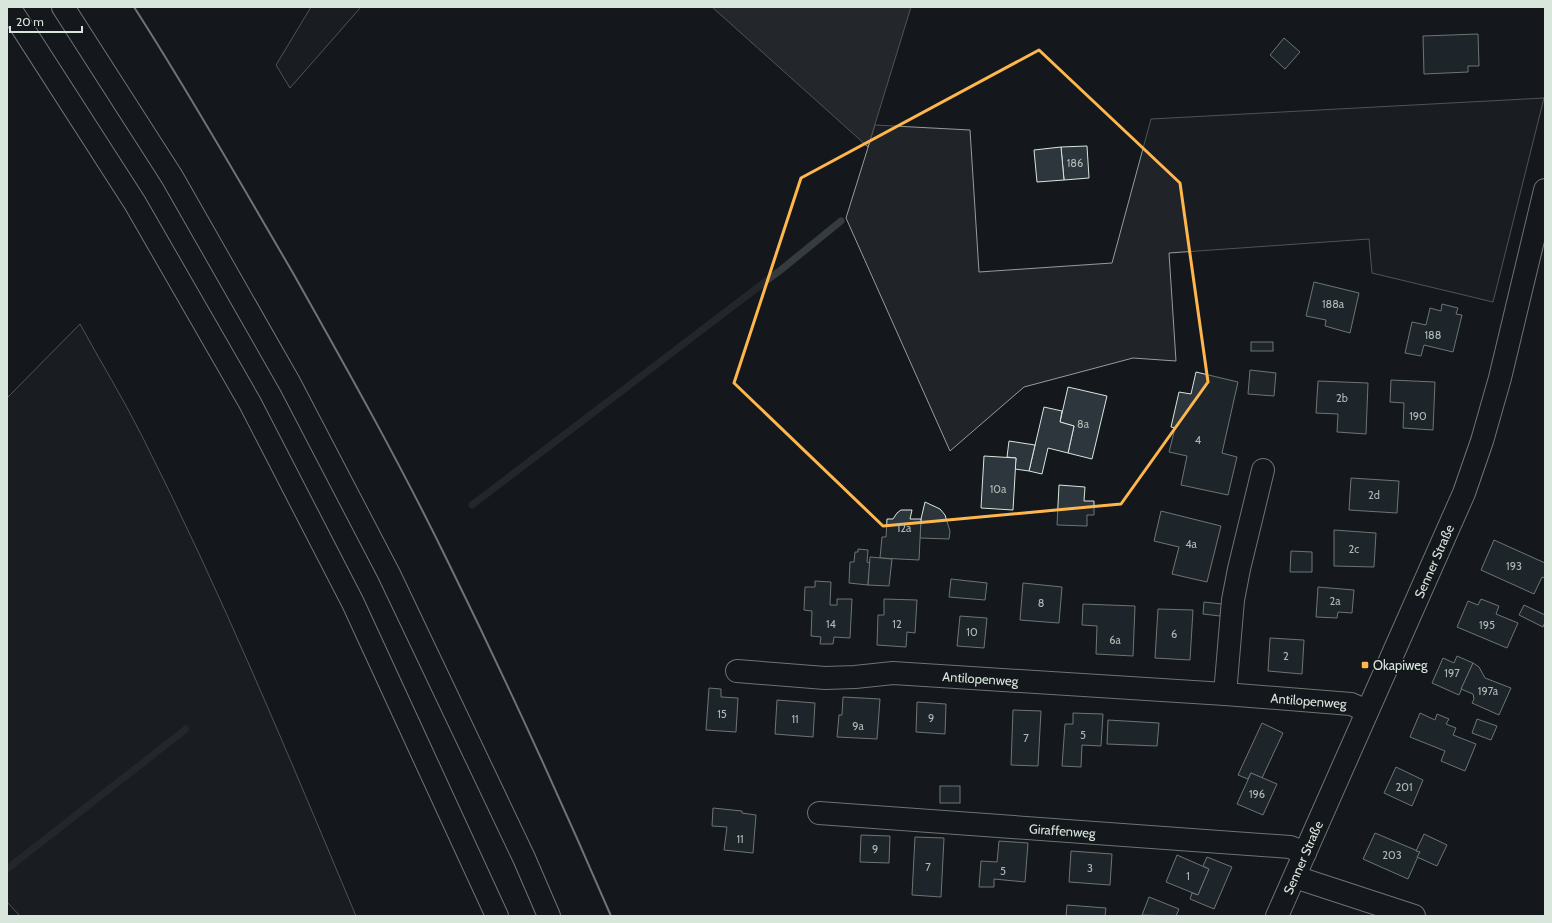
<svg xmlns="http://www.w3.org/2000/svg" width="1552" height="923" font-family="Cabin,sans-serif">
  <rect width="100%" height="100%" fill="#14181c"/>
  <g fill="#202428" stroke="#939e99">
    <path d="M 311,7 L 361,7 L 290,88 L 276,65 Z"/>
    <path d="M 1544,98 L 1493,302 L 1372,273 L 1369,239 L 1169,253 L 1176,361 L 1133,358 L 1024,387 L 950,451 L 846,218 L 875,125 L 970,130 L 979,272 L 1112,263 L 1151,119 Z"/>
    <path d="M 80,324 C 100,361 123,398 142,436 C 221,592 288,754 356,916 L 20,916 L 7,902 L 7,398 Z"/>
  </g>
  <path fill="#363b3e" stroke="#939e99" d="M 712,7 L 911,7 L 868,147 Z"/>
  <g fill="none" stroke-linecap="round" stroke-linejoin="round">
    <g stroke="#363b3e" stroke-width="7">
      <path d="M 472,505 L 782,269 L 841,221"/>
      <path d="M 7,869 L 186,729"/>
    </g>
  </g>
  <g fill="#2c363c" stroke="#d8e6dc">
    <path d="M 1478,34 L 1479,66 L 1468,66 L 1468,72 L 1424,74 L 1423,36 Z"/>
    <path d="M 1284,38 L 1300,52 L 1285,69 L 1270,55 Z"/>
    <path d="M 1087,146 L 1089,178 L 1064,180 L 1061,147 Z"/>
    <path d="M 1061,147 L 1064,180 L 1037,182 L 1034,150 Z"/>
    <path d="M 1314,282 L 1359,293 L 1350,333 L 1325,326 L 1326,320 L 1306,316 Z"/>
    <path d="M 1442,304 L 1458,308 L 1456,314 L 1462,315 L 1453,352 L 1424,345 L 1421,356 L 1405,353 L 1412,322 L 1426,325 L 1430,308 L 1441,311 Z"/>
    <rect x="1251" y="342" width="22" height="9"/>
    <path d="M 1250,370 L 1276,373 L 1274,396 L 1248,394 Z"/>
    <path d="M 1196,372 L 1238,382 L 1222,453 L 1237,457 L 1228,495 L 1181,485 L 1187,456 L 1169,452 L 1175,428 L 1171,427 L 1179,392 L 1191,394 Z"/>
    <path d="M 1391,380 L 1435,382 L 1433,430 L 1403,428 L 1404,403 L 1390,402 Z"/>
    <path d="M 1318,381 L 1368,383 L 1366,434 L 1337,432 L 1338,414 L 1316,413 Z"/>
    <path d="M 1068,387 L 1107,396 L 1092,459 L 1068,453 L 1074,426 L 1060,422 Z"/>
    <path d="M 1044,407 L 1062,411 L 1060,422 L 1074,426 L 1068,453 L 1048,448 L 1042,474 L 1029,471 Z"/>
    <path d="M 1009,441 L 1035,445 L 1029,471 L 1015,469 L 1016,458 L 1007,457 Z"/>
    <path d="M 984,456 L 1016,458 L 1013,510 L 981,508 Z"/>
    <path d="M 1351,478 L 1399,481 L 1397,513 L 1349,510 Z"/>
    <path d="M 1059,485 L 1085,487 L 1084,501 L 1094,501 L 1094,515 L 1087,515 L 1087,526 L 1057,525 Z"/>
    <path d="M 925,502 L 940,509 L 945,515 L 950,531 L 949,539 L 920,538 L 921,519 Z"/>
    <path d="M 901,510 L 912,510 L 910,519 L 921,519 L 919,560 L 880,558 L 882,537 L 886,537 L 887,519 L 893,519 L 897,513 Z"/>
    <path d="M 1161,511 L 1221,526 L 1207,582 L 1172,574 L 1179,547 L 1154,541 Z"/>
    <path d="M 1334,530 L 1376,533 L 1374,567 L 1334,566 Z"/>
    <path d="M 1494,540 L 1545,563 L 1545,578 L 1542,577 L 1534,594 L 1481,570 Z"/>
    <path d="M 858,549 L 868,550 L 867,562 L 870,563 L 868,585 L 849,583 L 850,562 L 854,562 L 855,552 L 858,552 Z"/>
    <path d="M 1291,551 L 1312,552 L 1312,572 L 1290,572 Z"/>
    <path d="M 870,557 L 892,559 L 889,586 L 868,585 Z"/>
    <path d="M 951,579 L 987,583 L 985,600 L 949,597 Z"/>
    <path d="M 815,581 L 831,582 L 830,605 L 837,605 L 837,599 L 852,599 L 850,638 L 834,637 L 833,644 L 820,644 L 821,637 L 811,636 L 812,611 L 804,610 L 805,587 L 815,587 Z"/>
    <path d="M 1023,583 L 1062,587 L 1059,623 L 1020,620 Z"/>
    <path d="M 1318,587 L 1354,590 L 1352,613 L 1338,612 L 1337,618 L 1316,617 Z"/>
    <path d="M 884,599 L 917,600 L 915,633 L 907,632 L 906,647 L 877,645 L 878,615 L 884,615 Z"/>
    <path d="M 1481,599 L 1499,606 L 1496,614 L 1518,623 L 1507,648 L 1457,627 L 1468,601 L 1478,605 Z"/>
    <path d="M 1204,602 L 1222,604 L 1220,616 L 1203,614 Z"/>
    <path d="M 1083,604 L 1135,606 L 1133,656 L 1096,654 L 1097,626 L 1082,625 Z"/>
    <path d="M 1524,605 L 1545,615 L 1545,622 L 1543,627 L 1519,615 Z"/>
    <path d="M 1158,609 L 1193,610 L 1190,660 L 1155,658 Z"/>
    <path d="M 960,616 L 987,618 L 984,648 L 957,646 Z"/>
    <path d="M 1270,638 L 1304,640 L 1302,674 L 1268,671 Z"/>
    <path d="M 1457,656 L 1473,663 L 1459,695 L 1432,683 L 1443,658 L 1454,663 Z"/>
    <path d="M 1473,663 L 1479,667 L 1485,678 L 1511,688 L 1499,715 L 1472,703 L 1474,699 L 1473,694 L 1461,689 Z"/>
    <path d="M 709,688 L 721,689 L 721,697 L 738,698 L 736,732 L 706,730 Z"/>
    <path d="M 843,697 L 880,699 L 877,739 L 837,737 L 839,715 L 842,715 Z"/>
    <path d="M 777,700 L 815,703 L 813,737 L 775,734 Z"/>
    <path d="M 917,702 L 946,704 L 945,734 L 916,732 Z"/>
    <path d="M 1013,710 L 1041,711 L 1038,766 L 1011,765 Z"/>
    <path d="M 1073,713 L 1103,714 L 1101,746 L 1082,745 L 1081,767 L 1062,766 L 1065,724 L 1073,724 Z"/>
    <path d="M 1420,713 L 1435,720 L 1437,714 L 1449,719 L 1446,724 L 1456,728 L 1453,735 L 1476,744 L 1465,771 L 1441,761 L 1445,751 L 1410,737 Z"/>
    <path d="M 1477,719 L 1497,726 L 1491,740 L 1472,733 Z"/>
    <path d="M 1108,720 L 1159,723 L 1157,746 L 1107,744 Z"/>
    <path d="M 1262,723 L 1283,733 L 1262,778 L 1251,773 L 1248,779 L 1238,775 Z"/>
    <path d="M 1396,767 L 1423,780 L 1412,806 L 1384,793 Z"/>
    <path d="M 1251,773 L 1277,784 L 1263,815 L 1237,804 Z"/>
    <rect x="940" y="786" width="20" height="17"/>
    <path d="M 713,808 L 742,811 L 742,813 L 756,815 L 753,853 L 724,850 L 727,827 L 712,826 Z"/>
    <path d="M 1375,833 L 1420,852 L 1408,879 L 1363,859 Z"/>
    <path d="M 1424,834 L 1447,845 L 1437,866 L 1417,857 L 1420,852 L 1416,851 Z"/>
    <path d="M 861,835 L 890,836 L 889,863 L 860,862 Z"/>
    <path d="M 915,837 L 944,838 L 941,897 L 912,895 Z"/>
    <path d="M 999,841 L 1028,843 L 1025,882 L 994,879 L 994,887 L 979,887 L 981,861 L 997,862 Z"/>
    <path d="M 1071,851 L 1112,854 L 1110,885 L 1069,882 Z"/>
    <path d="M 1177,855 L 1209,869 L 1198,895 L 1166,882 Z"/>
    <path d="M 1207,857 L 1232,867 L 1214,909 L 1190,899 L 1192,893 L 1198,895 L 1209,869 L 1203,866 Z"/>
    <path d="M 1149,897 L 1179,909 L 1176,916 L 1142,915 Z"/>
    <path d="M 1067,905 L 1106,908 L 1105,916 L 1066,916 Z"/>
  </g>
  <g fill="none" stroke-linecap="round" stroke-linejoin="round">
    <g stroke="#d8e6dc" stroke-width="24">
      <g id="minor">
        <path id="s1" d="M 737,671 L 825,678 L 855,677 L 893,673 L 1225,694 L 1351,704 L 1367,711"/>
        <path d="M 1225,694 L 1233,600 L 1239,569 L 1263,470"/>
        <path id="s2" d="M 819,813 L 1290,847 L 1305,853"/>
        <path d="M 1295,877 L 1414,916"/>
      </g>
    </g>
    <g stroke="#d8e6dc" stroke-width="24">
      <g id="tertiary">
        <path id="s3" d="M 1277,916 L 1464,493 L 1482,441 L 1500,378 L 1545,190"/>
      </g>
    </g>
    <g stroke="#d8e6dc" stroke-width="24">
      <g id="motorway">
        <path d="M 9,7 L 135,203 L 250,403 L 353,603 L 497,916"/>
        <path d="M 63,7 L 172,177 L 290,384 L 389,574 L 524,858 L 549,916"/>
      </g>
    </g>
    <use href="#minor" stroke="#14181c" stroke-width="22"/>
    <use href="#tertiary" stroke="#14181c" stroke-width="22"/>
    <use href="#motorway" stroke="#14181c" stroke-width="22"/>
    <path stroke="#d8e6dc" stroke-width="2" d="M 134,7 C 190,94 241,184 293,273 C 347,369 401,465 449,564 C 506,680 560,798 611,916"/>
  </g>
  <path d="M0 0H1552V923H0ZM 1039,50 L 1180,183 L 1208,382 L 1121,504 L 883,526 L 734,383 L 801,178 Z" fill="#14181c" fill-opacity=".55" fill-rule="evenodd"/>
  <path fill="none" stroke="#ffb74d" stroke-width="3" stroke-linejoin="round" d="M 1039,50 L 1180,183 L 1208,382 L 1121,504 L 883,526 L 734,383 L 801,178 Z"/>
  <rect fill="#ffb74d" stroke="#14181c" stroke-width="1.5" x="1361" y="661" width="8" height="8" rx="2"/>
  <g text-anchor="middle" stroke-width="3" stroke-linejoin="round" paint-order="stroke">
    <g font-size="11" fill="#adbab4">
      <text x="1075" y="167">186</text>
      <text x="1333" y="308">188a</text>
      <text x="1433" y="339">188</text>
      <text x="1342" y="402">2b</text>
      <text x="1418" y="420">190</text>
      <text x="1083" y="428">8a</text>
      <text x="1198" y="444">4</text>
      <text x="998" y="493">10a</text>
      <text x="1374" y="499">2d</text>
      <text x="904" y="532">12a</text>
      <text x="1191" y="548">4a</text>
      <text x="1354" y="553">2c</text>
      <text x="1514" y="570">193</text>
      <text x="1335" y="605">2a</text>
      <text x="1041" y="607">8</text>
      <text x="831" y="628">14</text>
      <text x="897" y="628">12</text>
      <text x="1487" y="629">195</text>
      <text x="972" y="636">10</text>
      <text x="1174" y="638">6</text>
      <text x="1115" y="644">6a</text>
      <text x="1286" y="660">2</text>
      <text x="1452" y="677">197</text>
      <text x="1488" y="695">197a</text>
      <text x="722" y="718">15</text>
      <text x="931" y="722">9</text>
      <text x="795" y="723">11</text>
      <text x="858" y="730">9a</text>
      <text x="1083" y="739">5</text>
      <text x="1026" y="742">7</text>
      <text x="1404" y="791">201</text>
      <text x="1257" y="798">196</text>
      <text x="740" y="843">11</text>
      <text x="875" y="853">9</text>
      <text x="1392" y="859">203</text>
      <text x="928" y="871">7</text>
      <text x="1090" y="872">3</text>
      <text x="1003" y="875">5</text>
      <text x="1188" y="880">1</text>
    </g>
    <g font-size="13" fill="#d8e6dc" stroke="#14181c">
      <text dy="5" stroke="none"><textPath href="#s3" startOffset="388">Senner Straße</textPath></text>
      <text dy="5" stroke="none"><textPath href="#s1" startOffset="244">Antilopenweg</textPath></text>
      <text dy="5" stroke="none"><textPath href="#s1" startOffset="573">Antilopenweg</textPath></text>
      <text dy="5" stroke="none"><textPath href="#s2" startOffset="244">Giraffenweg</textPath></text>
      <text dy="5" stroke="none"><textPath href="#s3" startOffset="64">Senner Straße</textPath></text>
    </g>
    <g font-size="13" fill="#d8e6dc" stroke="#14181c" text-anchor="start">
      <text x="1373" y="670">Okapiweg</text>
    </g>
  </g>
  <rect width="1552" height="923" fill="none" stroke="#d8e6dc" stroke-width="16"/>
  <path d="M10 26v6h72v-6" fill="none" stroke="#d8e6dc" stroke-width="2"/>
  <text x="16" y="26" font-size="12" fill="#d8e6dc" stroke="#14181c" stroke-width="3" paint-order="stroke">20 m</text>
</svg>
